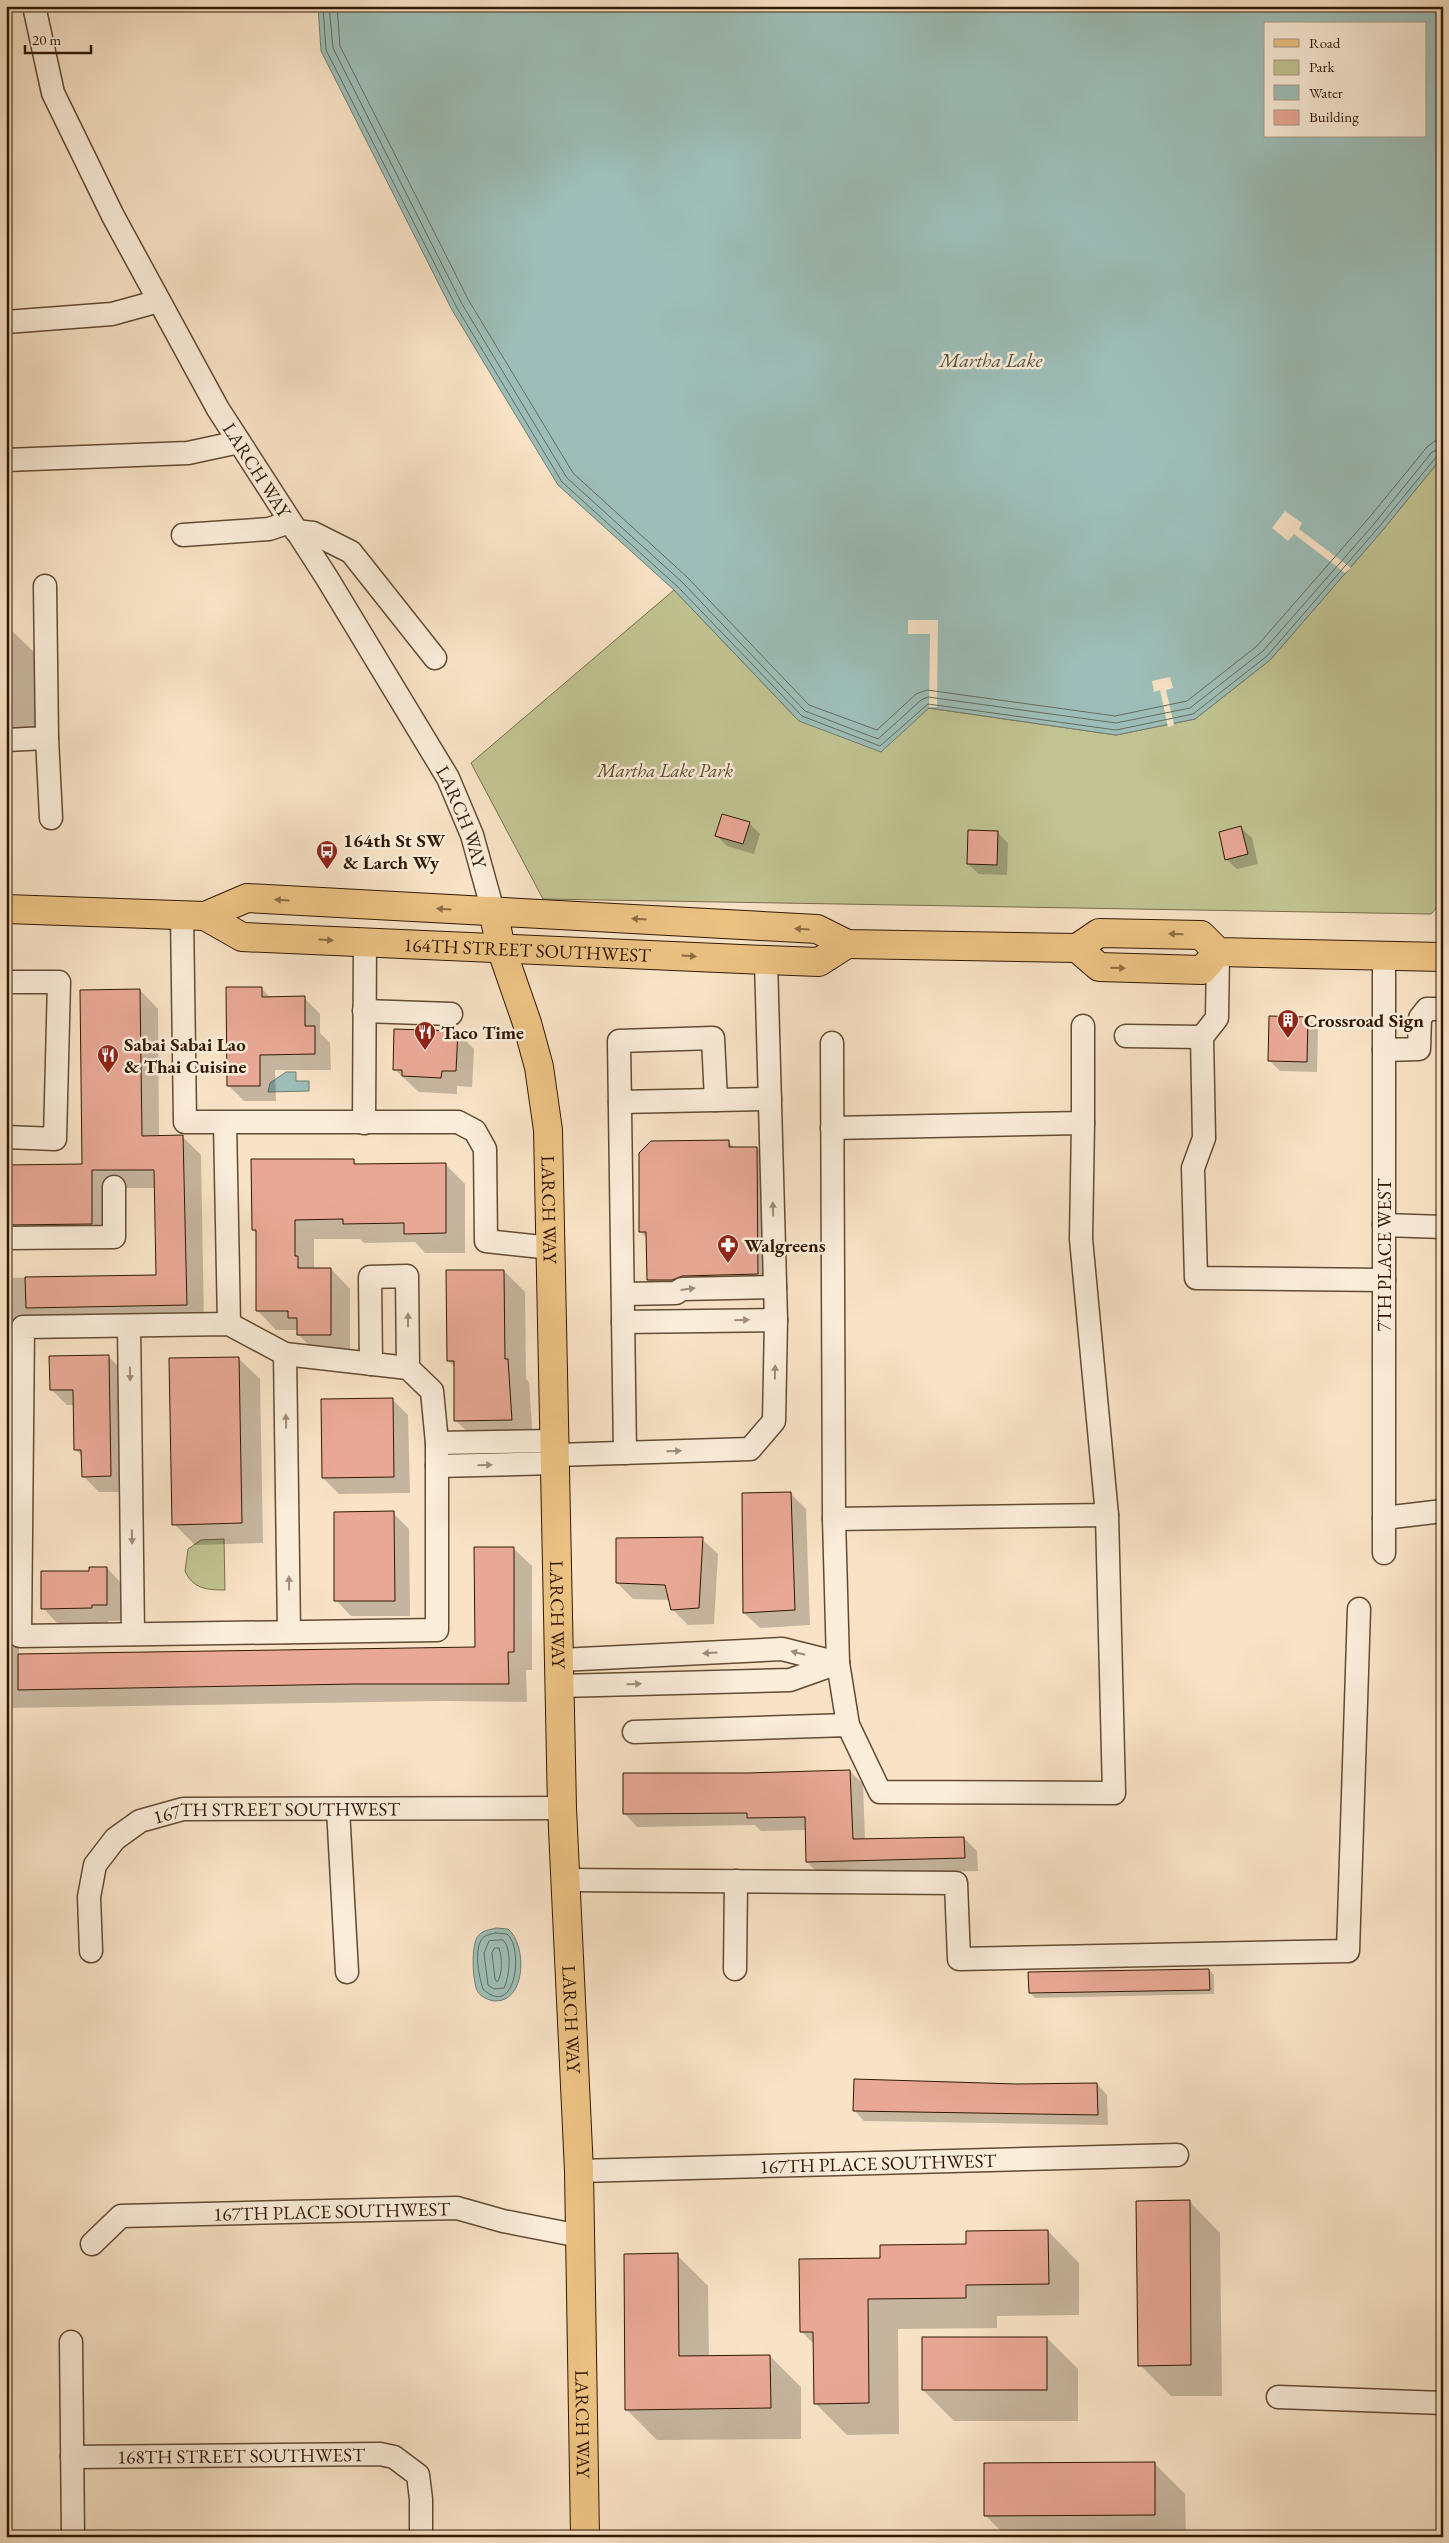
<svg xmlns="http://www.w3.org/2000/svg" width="1449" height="2543" font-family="'EB Garamond',serif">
  <rect width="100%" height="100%" fill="#f8e3c6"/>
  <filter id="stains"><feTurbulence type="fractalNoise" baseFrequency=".004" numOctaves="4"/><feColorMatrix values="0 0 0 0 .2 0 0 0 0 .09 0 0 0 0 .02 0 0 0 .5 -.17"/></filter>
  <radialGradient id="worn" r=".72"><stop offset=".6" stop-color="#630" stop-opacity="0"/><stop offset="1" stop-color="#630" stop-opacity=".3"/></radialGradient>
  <g fill="#c1c392" stroke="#796e4a">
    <path d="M 1443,456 L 1443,901 L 1431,914 L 543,899 L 471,763 L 674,590 L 799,721 L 928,708 L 1116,735 L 1195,719 L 1270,660 L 1382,531 Z"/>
    <path d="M 224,1539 L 225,1590 C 207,1590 193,1589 185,1571 L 188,1549 L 201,1540 Z"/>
  </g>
  <g fill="#9dbeb8" stroke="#727c6f" fill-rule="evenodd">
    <path d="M 318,6 L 1443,6 L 1443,456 L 1382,531 L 1270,660 L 1195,719 L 1116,735 L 929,708 L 881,752 L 799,721 L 674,590 L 558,485 L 452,310 L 321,51 ZM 1265,24 L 1425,24 L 1425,136 L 1265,136 Z"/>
    <path d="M 286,1072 L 296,1072 L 296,1081 L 309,1081 L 309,1091 L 268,1092 L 270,1083 Z"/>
    <path d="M 496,1928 L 508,1929 C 527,1944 527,2003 494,2001 C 489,2000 481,1997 478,1992 C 472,1982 471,1944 478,1936 C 483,1930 489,1930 496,1928 Z"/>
  </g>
  <g fill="#f8e3c6">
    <path d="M 1285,511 L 1302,523 L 1299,529 L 1351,568 L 1345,573 L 1294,534 L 1288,541 L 1272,528 Z"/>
    <path d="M 908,620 L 938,620 L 937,707 L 929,707 L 930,634 L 908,634 Z"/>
    <path d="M 1170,677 L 1173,688 L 1166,690 L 1174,725 L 1168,727 L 1160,690 L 1154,692 L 1152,681 Z"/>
  </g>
  <g fill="#0003">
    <path d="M 6,625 L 41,659 L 42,736 L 6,737 Z"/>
    <path d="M 749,823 L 760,834 L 754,854 L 727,846 L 716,835 Z"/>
    <path d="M 1241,828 L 1252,838 L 1258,864 L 1237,869 L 1226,859 Z"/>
    <path d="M 997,832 L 1008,843 L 1007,875 L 979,874 L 968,864 Z"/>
    <path d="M 261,988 L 271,998 L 304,998 L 320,1014 L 320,1033 L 330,1043 L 331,1070 L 275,1070 L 276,1101 L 244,1101 L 228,1085 Z"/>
    <path d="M 140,990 L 158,1009 L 159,1137 L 183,1137 L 201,1155 L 204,1323 L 21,1327 L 17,1481 L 19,1656 L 477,1648 L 513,1548 L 532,1566 L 532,1670 L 526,1670 L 527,1702 L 442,1701 L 6,1708 L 6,1278 L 157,1276 L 155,1188 L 110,1188 L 110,1242 L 6,1244 L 6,1166 L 83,1165 Z"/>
    <path d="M 1308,1018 L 1318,1029 L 1317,1072 L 1280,1071 L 1269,1060 Z"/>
    <path d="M 1443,1022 L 1443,1082 L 1437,1076 L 1438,1023 Z"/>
    <path d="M 458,1033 L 474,1049 L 472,1087 L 457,1086 L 457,1094 L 419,1092 L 394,1069 Z"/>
    <path d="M 729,1142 L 735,1148 L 757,1148 L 778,1169 L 778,1295 L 703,1297 L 694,1301 L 669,1301 L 648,1280 L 648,1239 L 640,1232 Z"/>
    <path d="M 353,1160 L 358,1165 L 445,1164 L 465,1184 L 465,1253 L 425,1253 L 415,1242 L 364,1243 L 360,1239 L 314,1239 L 314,1269 L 331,1269 L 350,1289 L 350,1355 L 318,1355 L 299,1335 L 299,1330 L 276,1330 L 257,1310 L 257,1234 L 253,1230 Z"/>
    <path d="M 504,1271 L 525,1292 L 526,1379 L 529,1382 L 533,1441 L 477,1441 L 455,1420 L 455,1367 L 448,1361 Z"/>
    <path d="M 108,1356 L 124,1372 L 127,1492 L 99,1492 L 83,1476 L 83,1457 L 75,1449 L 74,1405 L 67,1405 L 51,1389 Z"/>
    <path d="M 238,1358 L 260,1379 L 263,1543 L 195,1545 L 174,1524 Z"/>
    <path d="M 392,1399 L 408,1415 L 410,1493 L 339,1494 L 323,1478 Z"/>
    <path d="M 790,1493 L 806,1509 L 810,1625 L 760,1628 L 744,1613 Z"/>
    <path d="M 393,1513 L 409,1529 L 410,1616 L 351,1616 L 336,1600 Z"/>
    <path d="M 702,1539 L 718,1554 L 714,1624 L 688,1625 L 672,1609 L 670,1600 L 633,1599 L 617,1583 Z"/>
    <path d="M 107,1568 L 122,1584 L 123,1621 L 108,1621 L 108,1624 L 58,1624 L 43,1608 L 90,1572 Z"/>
    <path d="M 850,1771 L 863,1784 L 865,1840 L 964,1838 L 977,1851 L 978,1871 L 820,1875 L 807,1862 L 807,1830 L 761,1831 L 755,1825 L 637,1827 L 624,1813 L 747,1774 Z"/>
    <path d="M 1209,1970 L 1214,1975 L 1214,1994 L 1035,1998 L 1030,1993 Z"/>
    <path d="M 1097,2084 L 1107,2095 L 1108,2125 L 864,2121 L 854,2110 L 1017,2085 Z"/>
    <path d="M 1189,2201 L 1220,2233 L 1222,2396 L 1171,2396 L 1140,2365 Z"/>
    <path d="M 1048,2231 L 1079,2263 L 1079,2315 L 997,2316 L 997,2328 L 898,2329 L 899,2434 L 847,2435 L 815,2403 L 815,2345 L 802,2332 L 882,2259 Z"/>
    <path d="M 677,2255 L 708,2286 L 709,2357 L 770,2356 L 801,2387 L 801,2439 L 657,2440 L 626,2409 Z"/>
    <path d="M 1047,2338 L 1078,2369 L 1078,2421 L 954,2421 L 923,2390 Z"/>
    <path d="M 1154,2463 L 1185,2494 L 1186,2537 L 1007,2537 L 986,2516 Z"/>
  </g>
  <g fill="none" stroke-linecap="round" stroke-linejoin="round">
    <g stroke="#676b5d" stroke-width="1">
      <path d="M 323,6 L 326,50 L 457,308 L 562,482 L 678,587 L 802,716 L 880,746 L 928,704 L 1116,730 L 1193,714 L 1267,656 L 1378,528 L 1437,456 L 1443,454"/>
      <path d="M 329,6 L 333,48 L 462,304 L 567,478 L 682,582 L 805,711 L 878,739 L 921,700 L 928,697 L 1116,723 L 1190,708 L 1263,651 L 1374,524 L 1432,452 L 1443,448"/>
      <path d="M 337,6 L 340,46 L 469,301 L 573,473 L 687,577 L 809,705 L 877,730 L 916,694 L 927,690 L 1115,716 L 1187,701 L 1257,646 L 1368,519 L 1427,447 L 1435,441 L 1443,440"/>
      <path d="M 496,1933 L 507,1934 C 524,1948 516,2020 483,1989 C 479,1977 474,1952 481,1940 C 484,1935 491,1934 496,1933 Z"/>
      <path d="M 503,1940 C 513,1949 509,1978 504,1988 L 494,1989 L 488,1985 L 484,1953 L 489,1941 Z"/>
      <path d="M 495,1948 L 499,1948 C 502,1956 503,1975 497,1982 L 495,1979 L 492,1953 Z"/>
    </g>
  </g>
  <g fill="#e8a895" stroke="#311802">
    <path d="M 722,814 L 750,822 L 743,844 L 715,836 Z"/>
    <path d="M 1241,826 L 1248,854 L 1225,860 L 1219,832 Z"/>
    <path d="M 968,830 L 998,831 L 997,865 L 967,864 Z"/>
    <path d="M 226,987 L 262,987 L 262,997 L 305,996 L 305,1026 L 315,1026 L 315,1054 L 260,1055 L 260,1086 L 227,1086 Z"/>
    <path d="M 140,989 L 142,1136 L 183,1135 L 187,1305 L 26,1308 L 25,1277 L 156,1275 L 154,1170 L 92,1170 L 92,1224 L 6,1225 L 6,1165 L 82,1164 L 80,990 Z"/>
    <path d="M 1269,1016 L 1308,1017 L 1307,1062 L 1268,1061 Z"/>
    <path d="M 394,1029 L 458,1031 L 456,1071 L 442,1071 L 441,1078 L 402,1076 L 402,1070 L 393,1070 Z"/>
    <path d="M 729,1140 L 729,1147 L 757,1147 L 758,1274 L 682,1276 L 672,1280 L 647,1280 L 646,1232 L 639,1232 L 639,1153 L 651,1141 Z"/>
    <path d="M 251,1159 L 354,1159 L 354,1164 L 446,1163 L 446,1233 L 404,1234 L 404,1223 L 343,1224 L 343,1219 L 295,1220 L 295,1256 L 298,1256 L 298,1268 L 331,1268 L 331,1335 L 297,1335 L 297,1318 L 288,1318 L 288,1311 L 256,1311 L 256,1230 L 252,1230 Z"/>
    <path d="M 446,1270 L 504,1270 L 505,1359 L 508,1359 L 512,1420 L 454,1421 L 454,1361 L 447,1361 Z"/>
    <path d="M 109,1355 L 111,1476 L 82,1477 L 81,1450 L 74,1450 L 73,1390 L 50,1390 L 49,1356 Z"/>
    <path d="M 239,1357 L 242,1523 L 172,1525 L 169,1358 Z"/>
    <path d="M 393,1398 L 394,1477 L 322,1478 L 321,1399 Z"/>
    <path d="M 791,1492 L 795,1610 L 743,1613 L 742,1493 Z"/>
    <path d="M 394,1511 L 395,1601 L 334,1601 L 334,1512 Z"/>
    <path d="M 703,1537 L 699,1608 L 671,1610 L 665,1585 L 616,1583 L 616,1538 Z"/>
    <path d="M 474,1547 L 514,1547 L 514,1652 L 508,1652 L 509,1684 L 355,1684 L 18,1690 L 18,1654 L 475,1647 Z"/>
    <path d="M 89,1567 L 107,1567 L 107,1605 L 92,1605 L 92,1608 L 41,1609 L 41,1571 L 89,1571 Z"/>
    <path d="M 850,1770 L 853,1839 L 964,1837 L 965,1858 L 806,1862 L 805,1817 L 747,1818 L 747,1813 L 623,1814 L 623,1773 L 747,1773 Z"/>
    <path d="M 1209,1969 L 1210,1990 L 1029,1993 L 1028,1972 Z"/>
    <path d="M 854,2079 L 1017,2084 L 1097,2083 L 1098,2115 L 853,2111 Z"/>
    <path d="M 1190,2200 L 1191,2365 L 1138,2366 L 1136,2201 Z"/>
    <path d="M 1048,2230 L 1049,2284 L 966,2285 L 966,2298 L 868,2299 L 869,2403 L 814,2404 L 813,2332 L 800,2332 L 799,2259 L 880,2258 L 880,2245 L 966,2244 L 966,2231 Z"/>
    <path d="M 678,2253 L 679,2356 L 770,2355 L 771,2408 L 625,2410 L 624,2254 Z"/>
    <rect x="922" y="2337" width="125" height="53"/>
    <path d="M 1155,2462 L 1155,2515 L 984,2516 L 984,2463 Z"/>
  </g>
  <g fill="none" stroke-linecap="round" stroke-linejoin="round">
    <g stroke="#634b33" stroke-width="25">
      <g id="minor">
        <path id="s1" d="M 34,6 L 53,93 L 113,216 L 218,409 L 327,578 L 448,778 L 472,835 L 493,911"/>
        <path d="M 6,322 L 112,314 L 159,301"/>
        <path d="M 6,460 L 188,453 L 239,442"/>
        <path d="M 296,531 L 313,533 L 351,552 L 435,658"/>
        <path d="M 183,535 L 269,529 L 290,522"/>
        <path d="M 47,738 L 51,818"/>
        <path d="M 6,740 L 47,738 L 45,586"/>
        <path d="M 182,915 L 185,1122 L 458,1122 L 475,1131 L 485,1149 L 486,1241 L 551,1248"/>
        <path d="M 6,982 L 59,982 L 55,1139 L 6,1137"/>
        <path d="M 364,1011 L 451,1014"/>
        <path d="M 1126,1036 L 1202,1037 L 1217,1018 L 1218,952"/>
        <path d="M 1202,1037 L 1204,1138 L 1193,1168 L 1196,1278 L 1384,1280"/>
        <path d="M 832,1043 L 834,1519 L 838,1663 L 848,1725"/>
        <path d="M 1384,1050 L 1419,1049 L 1420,1018 L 1427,1009 L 1443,1009"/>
        <path d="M 620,1102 L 716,1100"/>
        <path d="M 225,1123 L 229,1324"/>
        <path d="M 364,1123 L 365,942"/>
        <path d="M 832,1128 L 1083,1123 L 1083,1026"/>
        <path d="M 1384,1225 L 1443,1227"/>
        <path d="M 6,1238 L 114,1237 L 114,1187"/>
        <path d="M 623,1294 L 676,1293 L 682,1289 L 775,1287"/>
        <path d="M 623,1322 L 776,1320"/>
        <path d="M 229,1324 L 285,1354 L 408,1368 L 432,1391 L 437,1443 L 437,1630 L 20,1636 L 23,1327 Z"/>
        <path d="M 129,1326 L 133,1634"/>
        <path d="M 285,1354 L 289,1632"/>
        <path d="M 371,1364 L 370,1277 L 407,1276 L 408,1368"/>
        <path d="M 437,1443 L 555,1441"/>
        <path d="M 625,1453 L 619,1041 L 713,1038 L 716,1100 L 770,1099"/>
        <path d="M 555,1455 L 750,1449 L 774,1421 L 776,1320 L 766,960"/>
        <path d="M 437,1466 L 555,1463"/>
        <path d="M 1384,1518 L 1443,1511"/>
        <path d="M 834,1519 L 1107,1515 L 1081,1239 L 1083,1123"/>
        <path d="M 1384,1553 L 1384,956"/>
        <path d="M 560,1660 L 782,1649 L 838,1663"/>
        <path d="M 560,1686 L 790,1680 L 838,1663"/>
        <path d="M 634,1732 L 848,1725 L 880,1792 L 1114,1793 L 1107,1515"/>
        <path d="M 338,1809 L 347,1972"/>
        <path d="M 565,1880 L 956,1883 L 959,1959 L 1348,1951 L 1359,1609"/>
        <path id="s2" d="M 91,1951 L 89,1897 L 95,1865 L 115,1839 L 140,1821 L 183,1809 L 562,1808"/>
        <path d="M 735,1969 L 736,1881"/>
        <path id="s3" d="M 579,2171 L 1177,2155"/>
        <path id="s4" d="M 92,2244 L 121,2216 L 457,2208 L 503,2221 L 580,2236"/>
        <path d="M 71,2342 L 73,2537"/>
        <path d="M 1278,2397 L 1443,2403"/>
        <path id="s5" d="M 72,2457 L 380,2454 L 394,2457 L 418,2475 L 421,2499 L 421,2537"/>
      </g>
    </g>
    <g stroke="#311802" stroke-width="30">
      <g id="major">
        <path d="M 6,909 L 205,916 L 247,898 L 817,929 L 847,944 L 1077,948 L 1099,933 L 1201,935 L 1218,952 L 1443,957"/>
        <path id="s6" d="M 493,911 L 501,948 L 527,1023 L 539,1067 L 548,1130 L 562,1808 L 579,2171 L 585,2537"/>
        <path id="s7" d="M 205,916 L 242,937 L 766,960 L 819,962 L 847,944"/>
        <path d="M 1077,948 L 1099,967 L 1202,970 L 1218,952"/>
      </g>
    </g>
    <use href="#minor" stroke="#faedda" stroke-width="22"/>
    <use href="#major" stroke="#ecc283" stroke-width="28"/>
  </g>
  <defs><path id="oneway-solid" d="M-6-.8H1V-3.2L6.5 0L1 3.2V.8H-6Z" transform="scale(1.25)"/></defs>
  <g fill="#8e6d42">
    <use href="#oneway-solid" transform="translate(282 900) rotate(-177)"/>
    <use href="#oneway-solid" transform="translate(444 909) rotate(-177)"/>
    <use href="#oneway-solid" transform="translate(639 919) rotate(-177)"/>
    <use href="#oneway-solid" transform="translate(802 929) rotate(-177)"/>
    <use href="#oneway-solid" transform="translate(1176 934) rotate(-179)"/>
    <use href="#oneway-solid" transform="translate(326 940) rotate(3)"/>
    <use href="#oneway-solid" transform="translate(689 956) rotate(3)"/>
    <use href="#oneway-solid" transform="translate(1118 968) rotate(2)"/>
  </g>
  <g fill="#a08d79">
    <use href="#oneway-solid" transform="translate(773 1209) rotate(-91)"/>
    <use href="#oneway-solid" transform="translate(688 1289) rotate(-7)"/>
    <use href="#oneway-solid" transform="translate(408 1320) rotate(-90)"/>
    <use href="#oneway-solid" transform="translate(742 1320) rotate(-1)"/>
    <use href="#oneway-solid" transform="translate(775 1372) rotate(-89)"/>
    <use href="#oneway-solid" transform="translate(130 1374) rotate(89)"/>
    <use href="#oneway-solid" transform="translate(286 1421) rotate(-91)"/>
    <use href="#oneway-solid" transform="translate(674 1451) rotate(-2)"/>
    <use href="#oneway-solid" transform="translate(485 1465) rotate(-1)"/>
    <use href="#oneway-solid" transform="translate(132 1537) rotate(89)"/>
    <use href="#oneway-solid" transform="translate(289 1583) rotate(-91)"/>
    <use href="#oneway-solid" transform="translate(710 1653) rotate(177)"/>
    <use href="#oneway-solid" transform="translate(798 1653) rotate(-166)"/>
    <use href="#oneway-solid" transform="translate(634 1684) rotate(-2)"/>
  </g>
  <defs>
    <g id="bus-pin" transform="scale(1.125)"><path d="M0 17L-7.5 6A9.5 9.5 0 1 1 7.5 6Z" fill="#8f2418" stroke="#faedda"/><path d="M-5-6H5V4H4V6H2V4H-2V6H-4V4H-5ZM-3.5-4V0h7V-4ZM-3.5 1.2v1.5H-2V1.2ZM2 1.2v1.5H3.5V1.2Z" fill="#fff"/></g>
    <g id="building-pin" transform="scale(1.125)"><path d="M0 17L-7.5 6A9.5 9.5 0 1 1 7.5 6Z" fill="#8f2418" stroke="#faedda"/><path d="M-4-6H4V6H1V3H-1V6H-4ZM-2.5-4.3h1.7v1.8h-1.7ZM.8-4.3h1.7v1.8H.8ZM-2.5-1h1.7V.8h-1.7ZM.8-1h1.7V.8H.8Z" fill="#fff"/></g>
    <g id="restaurant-pin" transform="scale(1.125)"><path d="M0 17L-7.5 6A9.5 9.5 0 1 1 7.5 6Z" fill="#8f2418" stroke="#faedda"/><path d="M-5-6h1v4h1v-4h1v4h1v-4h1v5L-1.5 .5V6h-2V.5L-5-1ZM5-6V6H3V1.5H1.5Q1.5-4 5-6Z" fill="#fff"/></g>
    <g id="pharmacy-pin" transform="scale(1.125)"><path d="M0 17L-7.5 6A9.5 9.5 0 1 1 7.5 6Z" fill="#8f2418" stroke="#faedda"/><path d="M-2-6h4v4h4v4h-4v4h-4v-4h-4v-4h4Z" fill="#fff"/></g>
  </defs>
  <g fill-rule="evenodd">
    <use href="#bus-pin" x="327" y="851"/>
    <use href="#building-pin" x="1288" y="1020"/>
    <use href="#restaurant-pin" x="425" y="1032"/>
    <use href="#restaurant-pin" x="108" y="1055"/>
    <use href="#pharmacy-pin" x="728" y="1245"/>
  </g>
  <g text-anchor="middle" stroke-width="5" stroke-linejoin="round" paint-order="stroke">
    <g font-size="19" fill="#311802" stroke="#faedda">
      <text dy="7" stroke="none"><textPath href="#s1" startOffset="518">LARCH WAY</textPath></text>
      <text dy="7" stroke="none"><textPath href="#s1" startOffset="922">LARCH WAY</textPath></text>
      <text dy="7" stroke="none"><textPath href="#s7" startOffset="328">164TH STREET SOUTHWEST</textPath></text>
      <text dy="7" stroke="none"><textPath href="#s6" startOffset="306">LARCH WAY</textPath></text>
      <text transform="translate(1384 1255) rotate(-90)" y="7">7TH PLACE WEST</text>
      <text dy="7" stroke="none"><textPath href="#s6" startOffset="711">LARCH WAY</textPath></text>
      <text dy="7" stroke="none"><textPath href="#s2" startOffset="288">167TH STREET SOUTHWEST</textPath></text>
      <text dy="7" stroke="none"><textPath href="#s6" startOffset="1116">LARCH WAY</textPath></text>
      <text dy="7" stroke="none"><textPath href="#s3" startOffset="299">167TH PLACE SOUTHWEST</textPath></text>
      <text dy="7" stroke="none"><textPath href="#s4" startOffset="251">167TH PLACE SOUTHWEST</textPath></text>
      <text dy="7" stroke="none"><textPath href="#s6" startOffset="1521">LARCH WAY</textPath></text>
      <text dy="7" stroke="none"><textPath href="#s5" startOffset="169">168TH STREET SOUTHWEST</textPath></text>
    </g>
    <g font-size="19" font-style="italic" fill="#5c4b2d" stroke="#faedda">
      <text x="665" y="777">Martha Lake Park</text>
    </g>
    <g font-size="19" font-weight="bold" fill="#311802" stroke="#faedda" text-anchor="start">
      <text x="343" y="847">164th St SW<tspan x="343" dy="22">&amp; Larch Wy</tspan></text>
      <text x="1304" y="1027">Crossroad Sign</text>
      <text x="441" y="1039">Taco Time</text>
      <text x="124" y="1051">Sabai Sabai Lao<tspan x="124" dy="22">&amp; Thai Cuisine</tspan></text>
      <text x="744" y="1252">Walgreens</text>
    </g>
    <g font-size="20" font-style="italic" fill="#575242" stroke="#faedda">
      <text x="991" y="367">Martha Lake</text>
    </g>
  </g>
  <rect width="1449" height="2543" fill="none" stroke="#f8e3c6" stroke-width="25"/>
  <rect x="8" y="8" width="1434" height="2528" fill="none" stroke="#311802" stroke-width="2.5"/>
  <rect x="12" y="12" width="1424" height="2518" fill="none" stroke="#311802"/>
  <rect x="1264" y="22" width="162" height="115" fill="#faedda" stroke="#aa9884"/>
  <rect x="1274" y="39" width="25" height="8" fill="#ecc283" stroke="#aa9884"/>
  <text x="1309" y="48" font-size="15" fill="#311802">Road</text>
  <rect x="1274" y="60" width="25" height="15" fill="#c1c392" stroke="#aa9884"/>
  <text x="1309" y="72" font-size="15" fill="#311802">Park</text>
  <rect x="1274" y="85" width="25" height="15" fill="#9dbeb8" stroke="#aa9884"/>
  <text x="1309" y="98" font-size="15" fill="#311802">Water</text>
  <rect x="1274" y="110" width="25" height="15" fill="#e8a895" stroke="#aa9884"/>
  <text x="1309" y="122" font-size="15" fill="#311802">Building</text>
  <path d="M25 45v8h66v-8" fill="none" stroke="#311802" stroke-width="2.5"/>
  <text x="32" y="45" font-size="15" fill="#311802" stroke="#faedda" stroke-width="4" paint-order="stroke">20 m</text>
  <rect width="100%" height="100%" filter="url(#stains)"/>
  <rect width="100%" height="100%" fill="url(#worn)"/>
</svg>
